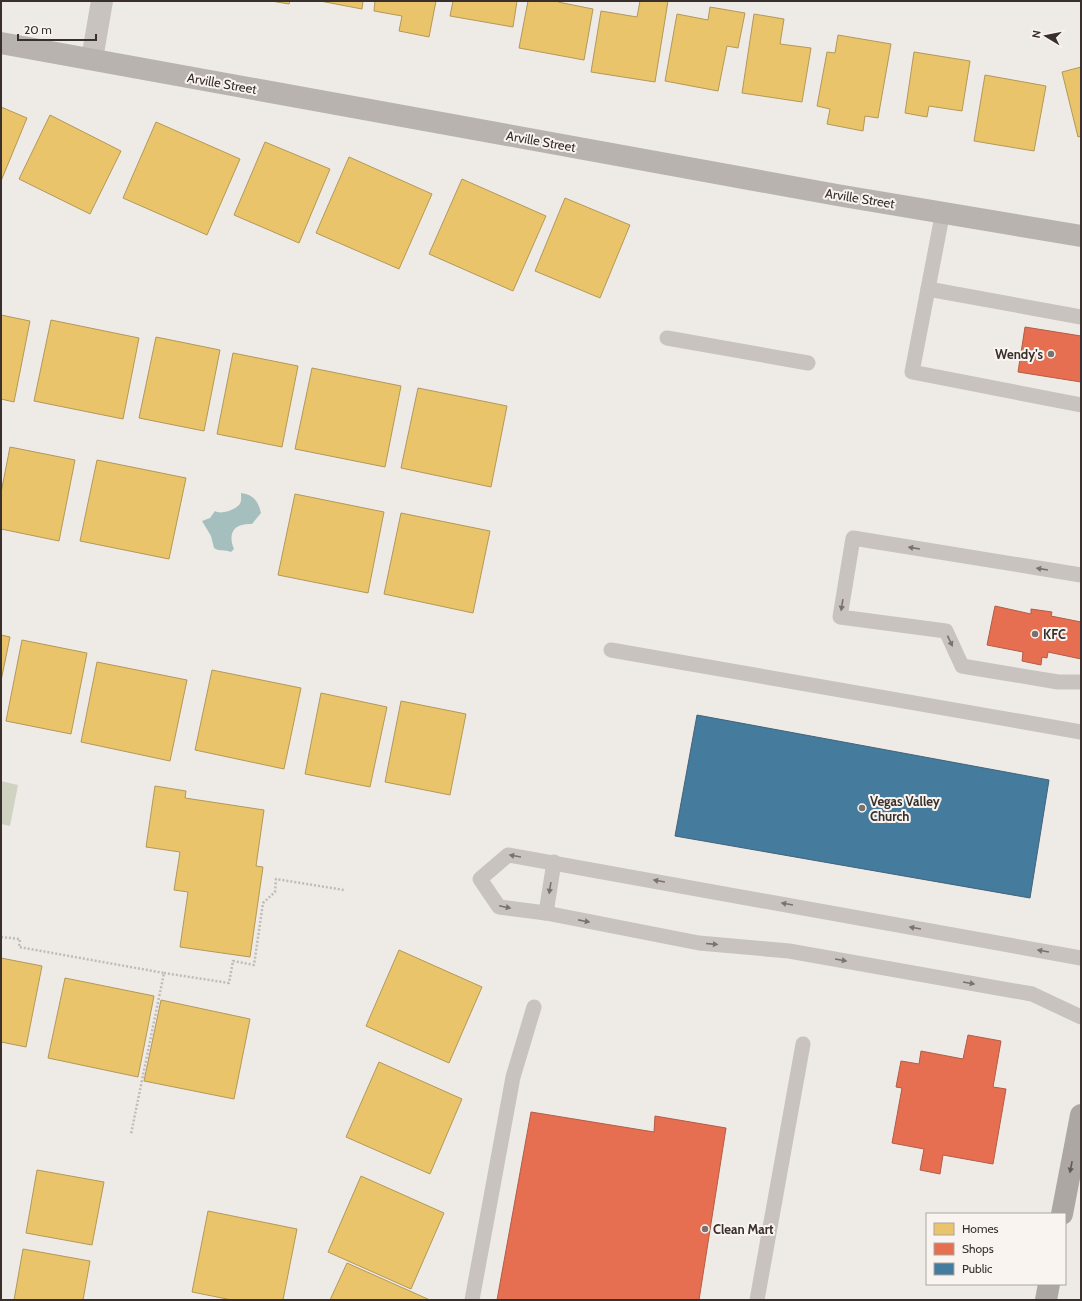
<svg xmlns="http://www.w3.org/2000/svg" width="1082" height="1301" font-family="Cabin,sans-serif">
  <rect width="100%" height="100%" fill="#eeeae6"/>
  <path fill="#d0d3c2" d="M 1,781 L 18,785 L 10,826 L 1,824 Z"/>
  <path fill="#a4bfbd" d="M 241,493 C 254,495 258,501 261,513 L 252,524 C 235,523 227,532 234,549 L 231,552 C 225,549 220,552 214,548 L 211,536 L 202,521 L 210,518 L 215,511 C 221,515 234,510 239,505 C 242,502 241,497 241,493 Z"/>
  <g fill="#e9c46a" stroke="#b49858">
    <path d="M 271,1 L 290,1 L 289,4 Z"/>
    <path d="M 320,1 L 363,1 L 362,9 Z"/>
    <path d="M 375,1 L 436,1 L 429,37 L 399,31 L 402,16 L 374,11 Z"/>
    <path d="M 453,1 L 517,1 L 513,27 L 450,16 Z"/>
    <path d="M 528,1 L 559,1 L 558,2 L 593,9 L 584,60 L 519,48 Z"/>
    <path d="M 640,1 L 668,1 L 655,82 L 591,72 L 601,11 L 637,17 Z"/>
    <path d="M 710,7 L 745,13 L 738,48 L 727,46 L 718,91 L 665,81 L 677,14 L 708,20 Z"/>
    <path d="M 754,14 L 784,19 L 780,44 L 811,48 L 802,102 L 742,93 Z"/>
    <path d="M 838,35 L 891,44 L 878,118 L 865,116 L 863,131 L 827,124 L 830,109 L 817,106 L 827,52 L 835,53 Z"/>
    <path d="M 914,52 L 970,61 L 962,111 L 929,106 L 927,117 L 905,113 Z"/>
    <path d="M 1081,67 L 1081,136 L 1078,137 L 1062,72 Z"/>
    <path d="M 985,75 L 1046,86 L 1034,151 L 974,141 Z"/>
    <path d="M 1,107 L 27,118 L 1,181 Z"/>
    <path d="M 50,115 L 121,151 L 90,214 L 19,179 Z"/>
    <path d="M 156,122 L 240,159 L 207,235 L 123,198 Z"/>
    <path d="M 265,142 L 330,169 L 299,243 L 234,215 Z"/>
    <path d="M 349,157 L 432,194 L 399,269 L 316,233 Z"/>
    <path d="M 462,179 L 546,216 L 513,291 L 429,254 Z"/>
    <path d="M 565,198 L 630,225 L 600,298 L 535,271 Z"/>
    <path d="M 1,315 L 30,321 L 14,402 L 1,399 Z"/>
    <path d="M 51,320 L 139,338 L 123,419 L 34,401 Z"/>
    <path d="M 156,337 L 220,350 L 204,431 L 139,418 Z"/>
    <path d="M 233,353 L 298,366 L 282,447 L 217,434 Z"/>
    <path d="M 312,368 L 401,386 L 385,467 L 295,449 Z"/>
    <path d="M 418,388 L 507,406 L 491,487 L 401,468 Z"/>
    <path d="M 10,447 L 75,460 L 59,541 L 1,529 L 1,493 Z"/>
    <path d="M 97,460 L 186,478 L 169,559 L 80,541 Z"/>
    <path d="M 295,494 L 384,512 L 368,593 L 278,575 Z"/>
    <path d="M 401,513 L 490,531 L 473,613 L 384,594 Z"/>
    <path d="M 1,635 L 10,637 L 1,681 Z"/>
    <path d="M 22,640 L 87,653 L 71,734 L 6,721 Z"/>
    <path d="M 97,662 L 187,680 L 170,761 L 81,742 Z"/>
    <path d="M 212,670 L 301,688 L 284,769 L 195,750 Z"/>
    <path d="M 321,693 L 387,707 L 370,787 L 305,774 Z"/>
    <path d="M 401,701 L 466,714 L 450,795 L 385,782 Z"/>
    <path d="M 155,786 L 186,791 L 185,798 L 264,810 L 256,866 L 263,867 L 250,957 L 180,947 L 188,892 L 174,890 L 180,852 L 146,847 Z"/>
    <path d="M 399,950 L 482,987 L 449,1063 L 366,1026 Z"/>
    <path d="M 1,958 L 42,966 L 26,1047 L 1,1042 Z"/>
    <path d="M 65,978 L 154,996 L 138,1077 L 48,1058 Z"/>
    <path d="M 161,1000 L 250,1019 L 234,1099 L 144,1081 Z"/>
    <path d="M 379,1062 L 462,1099 L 430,1174 L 346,1137 Z"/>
    <path d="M 37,1170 L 104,1182 L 92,1245 L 26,1233 Z"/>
    <path d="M 361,1176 L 444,1213 L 411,1289 L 328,1252 Z"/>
    <path d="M 208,1211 L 297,1229 L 283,1300 L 232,1300 L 192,1292 Z"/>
    <path d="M 23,1249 L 90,1261 L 83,1300 L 14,1300 Z"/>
    <path d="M 347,1263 L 430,1300 L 330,1300 Z"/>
  </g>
  <g fill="#e76f51" stroke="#b35c46">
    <path d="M 1025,327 L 1081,336 L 1081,382 L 1018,372 Z"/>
    <path d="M 995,606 L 1031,614 L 1031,609 L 1052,612 L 1051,616 L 1081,622 L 1081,659 L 1048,652 L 1047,658 L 1042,657 L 1041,665 L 1022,661 L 1023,652 L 987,645 Z"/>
    <path d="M 968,1035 L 1001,1041 L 993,1087 L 1006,1089 L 993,1164 L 943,1155 L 940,1174 L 920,1170 L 924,1149 L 892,1143 L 902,1088 L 896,1087 L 901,1061 L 919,1064 L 921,1051 L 963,1059 Z"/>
    <path d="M 531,1112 L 654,1132 L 655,1116 L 726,1128 L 699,1300 L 497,1300 Z"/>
  </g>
  <path fill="#457b9d" stroke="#41647b" d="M 697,715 L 1049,780 L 1030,898 L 675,836 Z"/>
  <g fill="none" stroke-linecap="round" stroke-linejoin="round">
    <g stroke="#c1bbb7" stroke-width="2.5" stroke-dasharray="2 2" stroke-linecap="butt">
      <path d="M 1,937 L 20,939 L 19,947 L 164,973 L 131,1134"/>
      <path d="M 164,973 L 229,983 L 233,961 L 254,965 L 263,903 L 275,892 L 276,879 L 344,890"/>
    </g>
    <g stroke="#c8c3bf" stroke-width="15">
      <path d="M 943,211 L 912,372 L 1081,405"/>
      <path d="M 928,289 L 1081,317"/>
      <path d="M 667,338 L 808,363"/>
      <path d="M 1081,575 L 853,538 L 840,617 L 946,631 L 962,666 L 1058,682 L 1081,682"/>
      <path d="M 611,650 L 1081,732"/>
      <path d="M 546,913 L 554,862"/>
      <path d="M 1081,958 L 508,855 L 480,879 L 499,907 L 546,913 L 699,943 L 789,951 L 1032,994 L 1081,1017"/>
      <path d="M 472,1300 L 513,1077 L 534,1007"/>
      <path d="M 757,1300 L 803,1044"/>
    </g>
    <path stroke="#c8c3bf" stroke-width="22" d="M 92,59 L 102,1"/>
    <path stroke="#b8b3af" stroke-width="22" d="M 1,43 L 837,195 L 1081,236"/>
    <g stroke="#ada7a4" stroke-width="22">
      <path d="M 1062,1214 L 1081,1115"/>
      <path d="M 1046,1300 L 1049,1284"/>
    </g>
  </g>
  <defs><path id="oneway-solid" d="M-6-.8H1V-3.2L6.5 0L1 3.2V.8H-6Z"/></defs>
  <g fill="#79726f">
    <use href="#oneway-solid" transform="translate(914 548) rotate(-171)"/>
    <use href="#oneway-solid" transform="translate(1042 569) rotate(-171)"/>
    <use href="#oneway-solid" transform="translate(842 605) rotate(99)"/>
    <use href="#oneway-solid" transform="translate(950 641) rotate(65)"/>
    <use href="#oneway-solid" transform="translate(515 856) rotate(-170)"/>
    <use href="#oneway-solid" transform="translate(659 881) rotate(-170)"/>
    <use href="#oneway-solid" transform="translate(550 888) rotate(99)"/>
    <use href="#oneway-solid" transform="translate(787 904) rotate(-170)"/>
    <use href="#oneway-solid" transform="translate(505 907) rotate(12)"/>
    <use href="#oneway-solid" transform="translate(584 921) rotate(11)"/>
    <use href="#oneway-solid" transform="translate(915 928) rotate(-170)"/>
    <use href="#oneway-solid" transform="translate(712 944) rotate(5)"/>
    <use href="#oneway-solid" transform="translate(1043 951) rotate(-170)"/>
    <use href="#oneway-solid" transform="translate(841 960) rotate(10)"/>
    <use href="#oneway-solid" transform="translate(969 983) rotate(10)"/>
  </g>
  <use fill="#625a57" href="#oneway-solid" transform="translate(1071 1167) rotate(101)"/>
  <g fill="#78716e" stroke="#f9f4ef" stroke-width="1.5">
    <circle cx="1051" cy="354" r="4"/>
    <circle cx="1035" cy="634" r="4"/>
    <circle cx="862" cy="808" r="4"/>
    <circle cx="705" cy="1229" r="4"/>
  </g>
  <g text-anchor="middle" stroke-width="4" stroke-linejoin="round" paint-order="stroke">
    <g font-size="13" fill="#39302d" stroke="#f9f4ef">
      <text transform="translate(222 83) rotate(10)" y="5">Arville Street</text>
      <text transform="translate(541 141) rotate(10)" y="5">Arville Street</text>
      <text transform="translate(860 198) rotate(9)" y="5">Arville Street</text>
    </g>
    <g font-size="13" font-weight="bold" fill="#39302d" stroke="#f9f4ef" text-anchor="start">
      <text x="1043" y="359" text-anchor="end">Wendy's</text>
      <text x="1043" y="639">KFC</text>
      <text x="870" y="806">Vegas Valley<tspan x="870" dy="15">Church</tspan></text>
      <text x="713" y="1234">Clean Mart</text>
    </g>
  </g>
  <rect width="1082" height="1301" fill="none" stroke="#39302d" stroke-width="4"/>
  <rect x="926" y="1213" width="140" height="72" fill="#f9f4ef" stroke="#aca6a1"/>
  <rect x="934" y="1223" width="20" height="12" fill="#e9c46a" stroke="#aca6a1"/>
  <text x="962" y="1233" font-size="12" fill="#39302d">Homes</text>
  <rect x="934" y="1243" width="20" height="12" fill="#e76f51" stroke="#aca6a1"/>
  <text x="962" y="1253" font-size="12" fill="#39302d">Shops</text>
  <rect x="934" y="1263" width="20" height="12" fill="#457b9d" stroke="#aca6a1"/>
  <text x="962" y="1273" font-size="12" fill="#39302d">Public</text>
  <g transform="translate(1046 36) rotate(280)" stroke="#f9f4ef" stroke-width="3" paint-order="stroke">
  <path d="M0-3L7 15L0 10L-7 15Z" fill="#39302d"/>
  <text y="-6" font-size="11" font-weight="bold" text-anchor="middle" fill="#39302d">N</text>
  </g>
  <path d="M18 34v6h78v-6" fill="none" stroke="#39302d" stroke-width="2"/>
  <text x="24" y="34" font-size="12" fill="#39302d" stroke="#f9f4ef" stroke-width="3" paint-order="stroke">20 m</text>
</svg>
